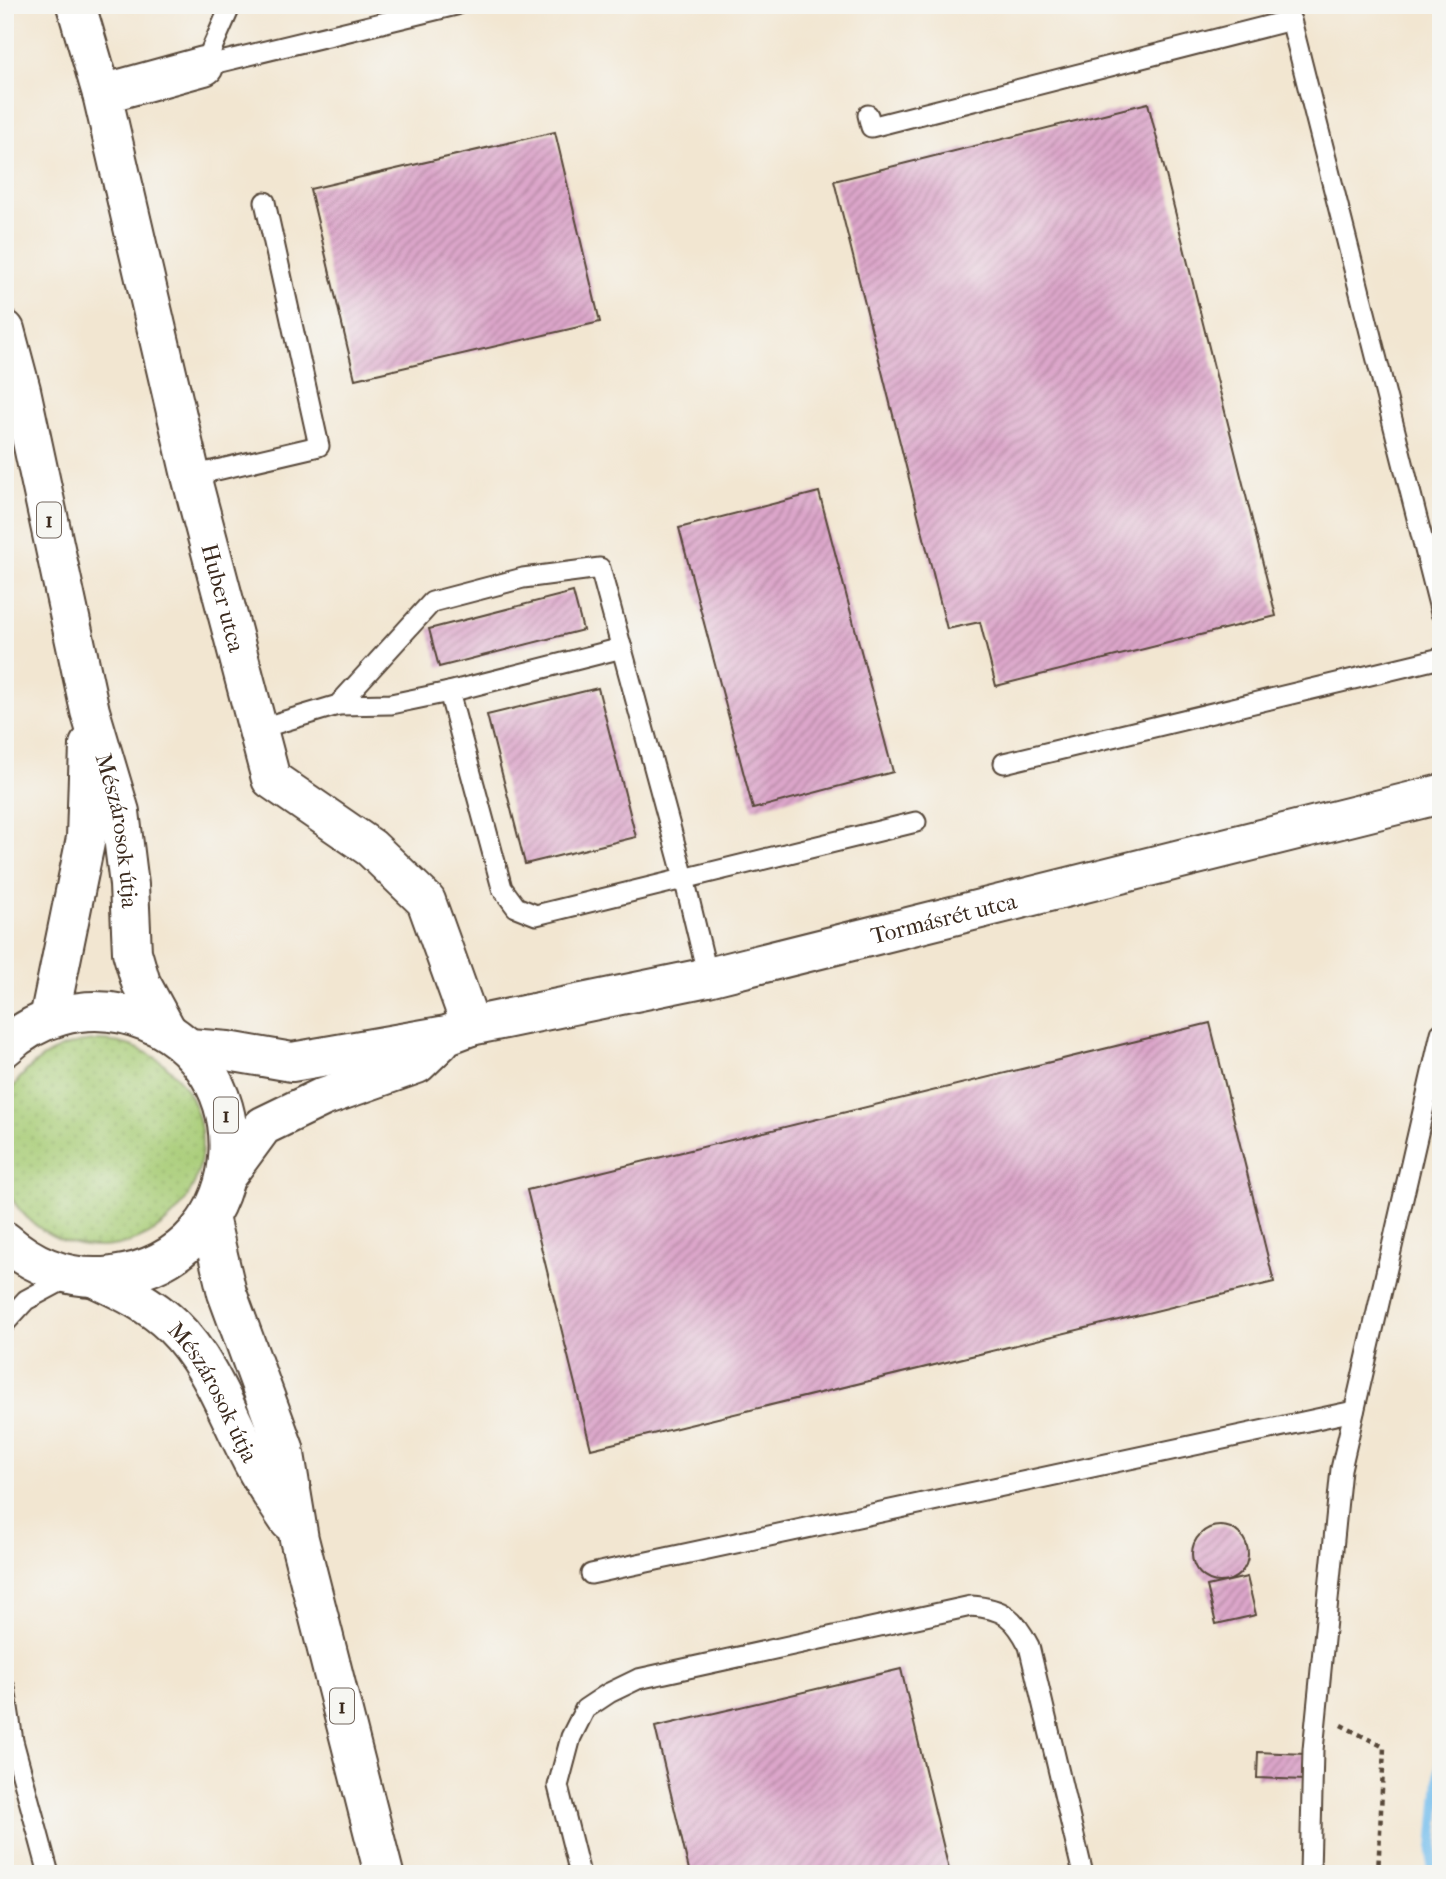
<svg xmlns="http://www.w3.org/2000/svg" width="1446" height="1879" font-family="'IM FELL French Canon',serif">
  <defs>
    <pattern id="grass-dots" width="8" height="8" patternUnits="userSpaceOnUse" patternTransform="scale(1.75)"><rect width="8" height="8" fill="#a7cc76"/><path d="M2 2h.1M6 6h.1" fill="none" stroke="#91af66" stroke-width="1.8" stroke-linecap="round"/></pattern>
    <pattern id="building-hatch" width="6" height="6" patternUnits="userSpaceOnUse" patternTransform="scale(1.75)"><rect width="6" height="6" fill="#dca6ca"/><path d="M-1 1l2-2M0 6l6-6M5 7l2-2" fill="none" stroke="#b487a3"/></pattern>
  </defs>
  <rect width="100%" height="100%" fill="#f6f6f2"/>
  <filter id="ink" filterUnits="userSpaceOnUse"><feTurbulence type="fractalNoise" baseFrequency=".0143" numOctaves="2"/><feDisplacementMap in="SourceGraphic" scale="14" xChannelSelector="R" yChannelSelector="G"/><feConvolveMatrix kernelMatrix="1 2 1 2 8 2 1 2 1" color-interpolation-filters="sRGB"/></filter>
  <filter id="wash" filterUnits="userSpaceOnUse"><feTurbulence type="fractalNoise" baseFrequency=".00686" numOctaves="4" result="noise"/><feDisplacementMap in="SourceGraphic" scale="28" xChannelSelector="R" yChannelSelector="G"/><feGaussianBlur stdDeviation="1.57" result="paint"/><feColorMatrix in="noise" values="0 0 0 0 0 0 0 0 0 0 0 0 0 0 0 0 0 1.4 0 .05"/><feComposite in="paint" operator="in"/></filter>
  <g filter="url(#wash)">
    <rect width="100%" height="100%" fill="#f2e6d1"/>
    <circle fill="url(#grass-dots)" stroke="#717b4a" stroke-width="2" cx="99" cy="1144" r="103"/>
    <g fill="none" stroke-linecap="round" stroke-linejoin="round">
      <path stroke="#75beed" stroke-width="10" d="M 1431,1874 L 1441,1755"/>
    </g>
    <g id="blocks">
      <g fill="url(#building-hatch)">
        <path d="M 1148,103 L 1276,616 L 996,686 L 980,622 L 947,629 L 834,181 Z"/>
        <path d="M 555,132 L 600,322 L 355,379 L 310,189 Z"/>
        <path d="M 819,492 L 893,772 L 753,809 L 679,528 Z"/>
        <path d="M 573,592 L 583,630 L 439,667 L 429,629 Z"/>
        <path d="M 598,688 L 636,837 L 525,864 L 487,715 Z"/>
        <path d="M 1210,1023 L 1274,1282 L 591,1449 L 527,1190 Z"/>
        <circle cx="1220" cy="1554" r="28"/>
        <path d="M 1247,1577 L 1256,1615 L 1216,1624 L 1207,1586 Z"/>
        <path d="M 901,1669 L 950,1874 L 690,1874 L 655,1727 Z"/>
        <path d="M 1258,1752 L 1305,1754 L 1304,1780 L 1257,1778 Z"/>
      </g>
    </g>
  </g>
  <g filter="url(#ink)">
    <use href="#blocks" fill-opacity="0" stroke="#564639" stroke-width="2"/>
    <g fill="none" stroke-linecap="round" stroke-linejoin="round">
      <g stroke="#564639" stroke-width="23">
        <g id="service">
          <path d="M 204,66 L 456,5"/>
          <path d="M 204,66 L 231,5"/>
          <path d="M 868,115 L 871,127 L 1291,20 L 1441,613"/>
          <path d="M 191,476 L 319,446 L 265,202"/>
          <path d="M 449,692 L 502,888 L 516,907 L 536,915 L 916,822"/>
          <path d="M 338,705 L 391,704 L 449,692 L 622,648"/>
          <path d="M 258,729 L 338,705 L 432,602 L 523,578 L 600,568 L 684,878 L 708,977"/>
          <path d="M 1004,763 L 1441,658"/>
          <path d="M 5,1323 L 26,1300 L 69,1277"/>
          <path d="M 591,1574 L 1354,1411"/>
          <path d="M 5,1688 L 13,1741 L 49,1874"/>
          <path d="M 580,1874 L 558,1786 L 571,1737 L 585,1709 L 609,1693 L 638,1679 L 971,1606 C 1003,1608 1015,1618 1029,1646 L 1083,1874"/>
          <path d="M 1310,1874 L 1313,1750 L 1341,1469 L 1441,1033"/>
        </g>
      </g>
      <g stroke="#564639" stroke-width="42">
        <g id="minor">
          <path id="s1" d="M 76,5 L 102,94 L 191,476 L 271,779 L 371,848 L 426,901 L 471,1026"/>
          <path d="M 102,94 L 204,66"/>
          <path id="s2" d="M 189,1048 L 228,1051 L 292,1062 L 447,1035 L 471,1026 L 708,977 L 1441,794"/>
          <path d="M 227,1175 L 263,1126 L 323,1097 L 417,1064 L 440,1042"/>
        </g>
      </g>
      <g stroke="#564639" stroke-width="42">
        <g id="primary">
          <path id="s3" d="M 5,330 L 21,390 L 90,711 L 120,812 L 129,885 L 132,952 L 141,983 L 167,1031"/>
          <path d="M 49,1019 L 86,838 L 89,745"/>
          <path d="M 5,1047 C 36,1017 82,1005 123,1014 C 269,1048 262,1258 112,1276 C 72,1281 35,1267 5,1241"/>
          <path d="M 209,1217 L 227,1293 L 284,1448 L 299,1539 L 384,1874"/>
          <path id="s4" d="M 95,1278 C 123,1291 150,1304 173,1326 C 211,1363 228,1416 252,1461 C 263,1482 276,1502 289,1521"/>
        </g>
      </g>
      <path stroke="#564639" stroke-width="4.5" stroke-dasharray="5 5" stroke-linecap="butt" d="M 1341,1725 L 1384,1747 L 1378,1874"/>
      <use href="#service" stroke="#fff" stroke-width="19"/>
      <use href="#minor" stroke="#fff" stroke-width="38"/>
      <use href="#primary" stroke="#fff" stroke-width="38"/>
    </g>
  </g>
  <g text-anchor="middle" stroke-width="5" stroke-linejoin="round" paint-order="stroke">
    <g fill="#f6f6f2" stroke="#73675e" stroke-width="2">
      <rect x="37" y="502.5" width="24" height="35" rx="5"/>
      <rect x="214" y="1097.5" width="24" height="35" rx="5"/>
      <rect x="330" y="1688.5" width="24" height="35" rx="5"/>
    </g>
    <g font-size="21" font-weight="bold" fill="#3b2a1e">
      <text x="49" y="527">1</text>
      <text x="226" y="1122">1</text>
      <text x="342" y="1713">1</text>
    </g>
    <g font-size="23" fill="#3b2a1e" stroke="#f6f6f2">
      <text dy="8" stroke="none"><textPath href="#s1" startOffset="611">Huber utca</textPath></text>
      <text dy="8" stroke="none"><textPath href="#s3" startOffset="514">Mészárosok útja</textPath></text>
      <text dy="8" stroke="none"><textPath href="#s2" startOffset="772">Tormásrét utca</textPath></text>
      <text dy="8" stroke="none"><textPath href="#s4" startOffset="170">Mészárosok útja</textPath></text>
    </g>
  </g>
  <rect width="1446" height="1879" fill="none" stroke="#f6f6f2" stroke-width="28"/>
</svg>
